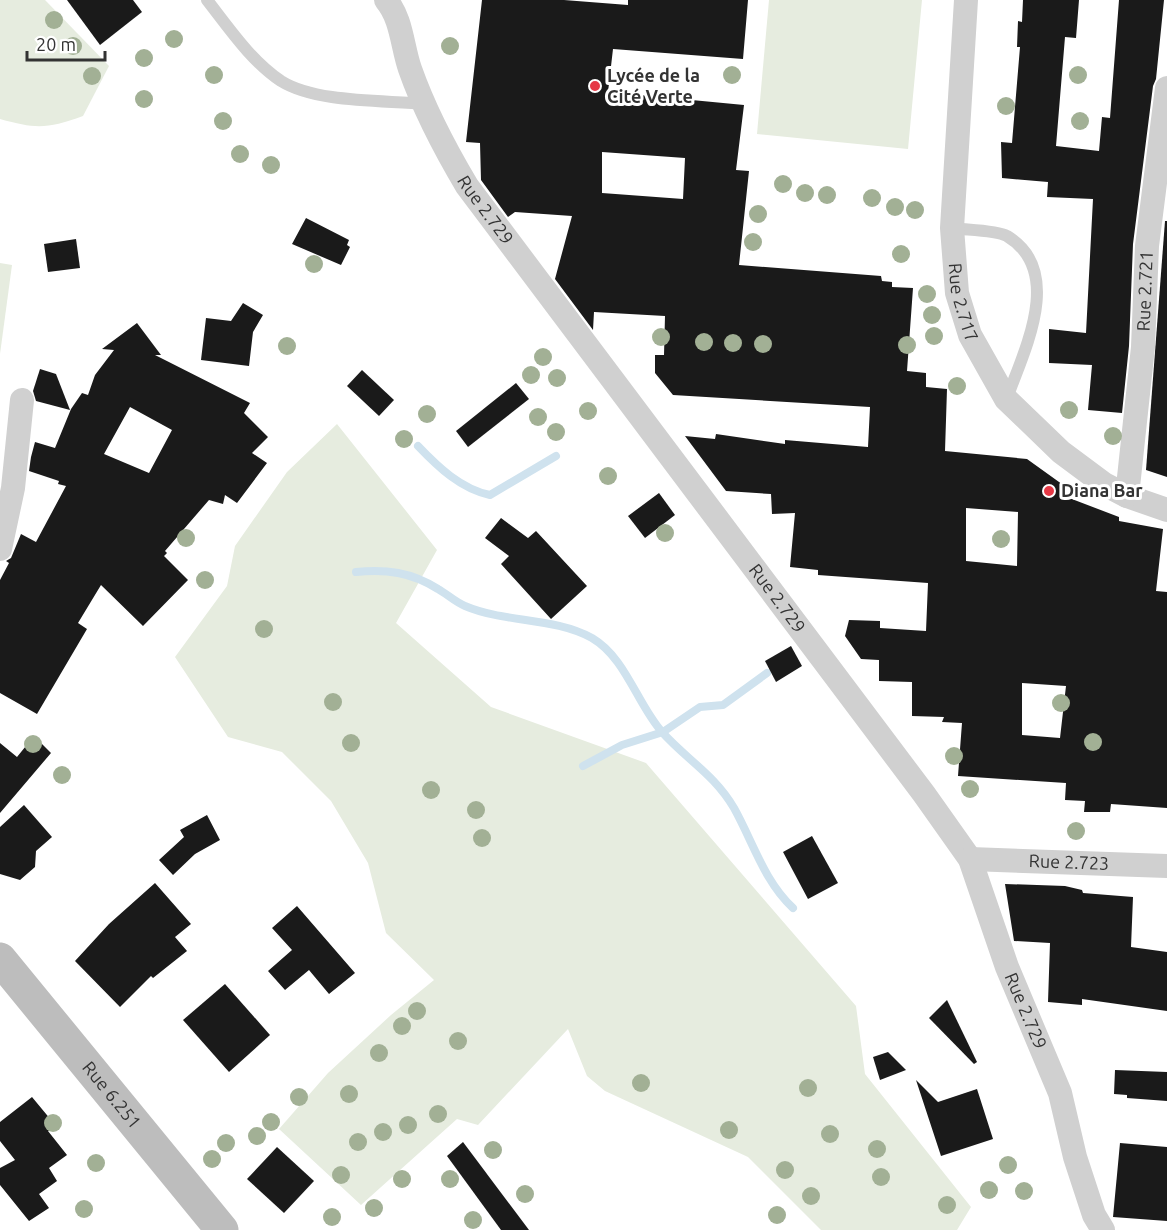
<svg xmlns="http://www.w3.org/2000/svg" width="1167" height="1230" font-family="Ubuntu,sans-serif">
  <rect width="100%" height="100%" fill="#fff"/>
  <g fill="#e6ecdf">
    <path d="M 0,0 L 45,0 L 109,66 L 83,116 C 47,129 36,129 0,119 Z"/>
    <path d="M 769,0 L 922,0 L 908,149 L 757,134 Z"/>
    <path d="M 0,263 L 12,265 L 0,354 Z"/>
    <path d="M 337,424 L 437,550 L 396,623 L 491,707 L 646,763 L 856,1006 L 865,1074 L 971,1207 L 957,1230 L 821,1230 L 748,1157 L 605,1091 L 587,1076 L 568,1029 L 478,1125 L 457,1119 L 361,1205 L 279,1129 L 328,1073 L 391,1015 L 434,980 L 386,933 L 368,863 L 331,801 L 282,752 L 228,737 L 175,657 L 227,586 L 235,546 L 287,472 Z"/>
  </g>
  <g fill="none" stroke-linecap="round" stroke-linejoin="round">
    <g stroke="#cfe2ee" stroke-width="8">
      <path d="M 418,446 C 438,467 461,489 490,495 L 556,456"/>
      <path d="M 356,572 C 386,569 411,572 438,589 C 447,594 455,602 465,606 C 505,623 554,617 592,638 C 626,658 637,704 662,732 C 687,760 714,774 734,808 C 753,842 764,881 793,908"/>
      <path d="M 583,766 L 622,745 L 663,732 L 700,707 L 723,705 L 767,673"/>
    </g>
  </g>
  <g fill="#1a1a1a" fill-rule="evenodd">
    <path d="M 67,0 L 133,0 L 142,12 L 100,45 Z"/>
    <path d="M 482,0 L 564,0 L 628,5 L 628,0 L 748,0 L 743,59 L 613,49 L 608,92 L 744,105 L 736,170 L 749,171 L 739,265 L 881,276 L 882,281 L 892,282 L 892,287 L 913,288 L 907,371 L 926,373 L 926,387 L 947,389 L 945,451 L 1027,459 L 1066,487 L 1064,496 L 1119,517 L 1119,521 L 1163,529 L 1156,591 L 1167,592 L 1167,808 L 1111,804 L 1110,812 L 1084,812 L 1085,801 L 1065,800 L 1066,783 L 958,776 L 962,723 L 942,722 L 944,717 L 912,716 L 912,682 L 879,681 L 879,660 L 861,659 L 845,636 L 849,620 L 880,621 L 880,628 L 926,631 L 928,583 L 818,575 L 818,570 L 790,567 L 795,513 L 772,514 L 771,494 L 726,491 L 685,436 L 715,439 L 716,434 L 785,444 L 785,440 L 868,447 L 870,407 L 673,395 L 655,373 L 655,355 L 664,355 L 665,316 L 594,312 L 593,330 L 555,279 L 572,216 L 515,212 L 508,217 L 481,180 L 480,143 L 466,142 ZM 602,152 L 685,158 L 683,199 L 602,193 ZM 966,508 L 1018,512 L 1017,566 L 966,561 ZM 1022,683 L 1066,686 L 1060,738 L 1022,735 Z"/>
    <path d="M 1023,0 L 1079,0 L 1076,38 L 1065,37 L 1056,146 L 1099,151 L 1102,117 L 1110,118 L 1119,0 L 1164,0 L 1156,79 L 1153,86 L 1133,244 L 1129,346 L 1122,413 L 1088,410 L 1092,365 L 1049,363 L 1049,329 L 1086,333 L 1093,199 L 1047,197 L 1048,182 L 1002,178 L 1001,142 L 1012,143 L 1020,47 L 1017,47 L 1018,21 L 1022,22 Z"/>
    <path d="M 306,218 L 349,240 L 347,245 L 350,247 L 341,265 L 292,244 Z"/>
    <path d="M 1165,221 L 1167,221 L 1167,477 L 1146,470 Z"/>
    <path d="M 76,239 L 80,268 L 48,272 L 44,244 Z"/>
    <path d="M 243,303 L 263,315 L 253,332 L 249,366 L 201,360 L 206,318 L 231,321 Z"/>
    <path d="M 137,323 L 161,355 L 155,355 L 250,403 L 244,413 L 268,437 L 252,453 L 267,463 L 237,503 L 225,495 L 223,504 L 209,500 L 165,551 L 167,553 L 164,556 L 188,580 L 143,626 L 101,585 L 78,623 L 87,629 L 37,714 L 0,693 L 0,580 L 9,563 L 6,561 L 11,558 L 21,534 L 36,542 L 66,486 L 58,484 L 59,481 L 29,471 L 31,457 L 35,442 L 55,448 L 71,409 L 82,393 L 88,395 L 95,375 L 114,350 L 102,349 ZM 130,407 L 172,430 L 149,473 L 104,454 Z"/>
    <path d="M 40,369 L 56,374 L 70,410 L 36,401 L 33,391 Z"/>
    <path d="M 362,370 L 394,400 L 379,416 L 347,386 Z"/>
    <path d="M 516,383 L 529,399 L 468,447 L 456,431 Z"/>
    <path d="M 659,493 L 675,515 L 645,538 L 628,516 Z"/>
    <path d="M 501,518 L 528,538 L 536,531 L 587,586 L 551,619 L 501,564 L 509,556 L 485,538 Z"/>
    <path d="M 791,646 L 802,666 L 776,682 L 765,661 Z"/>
    <path d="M 34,736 L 51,753 L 0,813 L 0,743 L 17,757 Z"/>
    <path d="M 24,805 L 52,837 L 36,851 L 35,867 L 20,880 L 0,874 L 0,827 Z"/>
    <path d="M 207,815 L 220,840 L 195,854 L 173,875 L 159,860 L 184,837 L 180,830 Z"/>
    <path d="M 812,836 L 838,883 L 808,899 L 783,852 Z"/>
    <path d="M 155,883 L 191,924 L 175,937 L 187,951 L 153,978 L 151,976 L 120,1007 L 75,961 L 109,924 Z"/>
    <path d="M 1005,884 L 1065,886 L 1082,890 L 1083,893 L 1133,897 L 1131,947 L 1167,952 L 1167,1011 L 1082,999 L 1082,1005 L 1048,1002 L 1050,943 L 1014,941 Z"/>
    <path d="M 297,906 L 355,973 L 329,994 L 309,970 L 285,990 L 268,971 L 292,950 L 272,928 Z"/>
    <path d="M 225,984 L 270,1035 L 229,1072 L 183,1020 Z"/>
    <path d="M 947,1000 L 977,1062 L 974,1064 L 929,1018 Z"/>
    <path d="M 888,1052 L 906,1070 L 880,1080 L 873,1057 Z"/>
    <path d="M 1115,1070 L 1167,1072 L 1167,1101 L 1127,1098 L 1127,1095 L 1114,1094 Z"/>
    <path d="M 916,1080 L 938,1102 L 977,1089 L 993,1139 L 941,1156 Z"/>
    <path d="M 32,1097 L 56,1126 L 48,1131 L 67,1155 L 49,1168 L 57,1181 L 39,1194 L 49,1208 L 29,1221 L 0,1185 L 0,1168 L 15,1160 L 0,1141 L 0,1122 Z"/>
    <path d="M 463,1142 L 529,1230 L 501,1230 L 447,1156 Z"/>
    <path d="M 1120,1143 L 1167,1147 L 1167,1221 L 1113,1217 Z"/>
    <path d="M 277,1147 L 314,1181 L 284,1213 L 247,1179 Z"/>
  </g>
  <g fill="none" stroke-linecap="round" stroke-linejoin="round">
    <g stroke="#d0d0d0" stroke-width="12">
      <path d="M 207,0 C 229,28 251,61 281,81 C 316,103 383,100 425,104"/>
      <path d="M 952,228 C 965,230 996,230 1007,236 C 1065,271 1024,351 1007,398"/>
    </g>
    <g stroke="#d0d0d0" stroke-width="24">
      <path id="s1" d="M 386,0 C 402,19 402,46 410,69 C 424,109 445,149 467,186 L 924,794 L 970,859 L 1007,967 L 1060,1093 L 1075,1157 L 1094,1215 L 1103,1230"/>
      <path id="s2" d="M 966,0 L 952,228 L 957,293 L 970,335 L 1006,399 L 1061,452 L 1104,484 L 1127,496 L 1167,510"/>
      <path id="s3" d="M 1127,496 L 1143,347 L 1147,246 L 1167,88"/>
      <path d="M 0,549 L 13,488 L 22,400"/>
      <path id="s4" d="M 970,859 L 1167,866"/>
    </g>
    <path stroke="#bdbdbd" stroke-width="33" id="s5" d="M 0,959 L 222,1230"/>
  </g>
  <g fill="#a2b095">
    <circle cx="54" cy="20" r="9"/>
    <circle cx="174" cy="39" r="9"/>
    <circle cx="73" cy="46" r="9"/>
    <circle cx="450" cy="46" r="9"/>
    <circle cx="144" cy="58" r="9"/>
    <circle cx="214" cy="75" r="9"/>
    <circle cx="732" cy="75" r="9"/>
    <circle cx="1078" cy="75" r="9"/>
    <circle cx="92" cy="76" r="9"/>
    <circle cx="144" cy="99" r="9"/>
    <circle cx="1006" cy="106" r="9"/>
    <circle cx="223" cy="121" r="9"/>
    <circle cx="1080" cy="121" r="9"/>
    <circle cx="240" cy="154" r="9"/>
    <circle cx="271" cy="165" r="9"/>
    <circle cx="783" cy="184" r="9"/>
    <circle cx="805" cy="193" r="9"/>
    <circle cx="827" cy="195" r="9"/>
    <circle cx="872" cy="198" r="9"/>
    <circle cx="895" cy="207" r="9"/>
    <circle cx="915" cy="210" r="9"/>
    <circle cx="758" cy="214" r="9"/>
    <circle cx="753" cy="242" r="9"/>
    <circle cx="901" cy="254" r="9"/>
    <circle cx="314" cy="264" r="9"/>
    <circle cx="927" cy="294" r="9"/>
    <circle cx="932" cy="315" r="9"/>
    <circle cx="934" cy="336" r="9"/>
    <circle cx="661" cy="337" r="9"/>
    <circle cx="704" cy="342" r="9"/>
    <circle cx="733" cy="343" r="9"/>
    <circle cx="763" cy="344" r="9"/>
    <circle cx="907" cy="345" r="9"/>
    <circle cx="287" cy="346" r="9"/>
    <circle cx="543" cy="357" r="9"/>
    <circle cx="531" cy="375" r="9"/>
    <circle cx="557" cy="378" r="9"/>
    <circle cx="957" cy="386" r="9"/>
    <circle cx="1069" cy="410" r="9"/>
    <circle cx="588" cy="411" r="9"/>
    <circle cx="427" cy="414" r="9"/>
    <circle cx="538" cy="417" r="9"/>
    <circle cx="556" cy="432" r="9"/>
    <circle cx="1113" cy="436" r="9"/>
    <circle cx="404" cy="439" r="9"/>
    <circle cx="608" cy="476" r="9"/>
    <circle cx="665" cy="533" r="9"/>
    <circle cx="186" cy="538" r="9"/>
    <circle cx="1001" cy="539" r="9"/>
    <circle cx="205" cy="580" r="9"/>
    <circle cx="264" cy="629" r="9"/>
    <circle cx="333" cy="702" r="9"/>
    <circle cx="1061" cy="703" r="9"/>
    <circle cx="1093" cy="742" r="9"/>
    <circle cx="351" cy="743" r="9"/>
    <circle cx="33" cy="744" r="9"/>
    <circle cx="954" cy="756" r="9"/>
    <circle cx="62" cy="775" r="9"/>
    <circle cx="970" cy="789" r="9"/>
    <circle cx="431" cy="790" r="9"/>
    <circle cx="476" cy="810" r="9"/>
    <circle cx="1076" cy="831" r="9"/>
    <circle cx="482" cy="838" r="9"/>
    <circle cx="417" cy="1011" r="9"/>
    <circle cx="402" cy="1026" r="9"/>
    <circle cx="458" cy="1041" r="9"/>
    <circle cx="379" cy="1053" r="9"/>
    <circle cx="641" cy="1083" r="9"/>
    <circle cx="808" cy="1088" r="9"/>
    <circle cx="349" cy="1094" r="9"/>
    <circle cx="299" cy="1097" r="9"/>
    <circle cx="438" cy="1114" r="9"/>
    <circle cx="271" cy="1122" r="9"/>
    <circle cx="53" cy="1123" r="9"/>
    <circle cx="408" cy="1125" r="9"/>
    <circle cx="729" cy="1130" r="9"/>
    <circle cx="383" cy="1132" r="9"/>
    <circle cx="830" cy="1134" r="9"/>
    <circle cx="257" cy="1136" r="9"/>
    <circle cx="358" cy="1142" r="9"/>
    <circle cx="226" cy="1143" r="9"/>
    <circle cx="877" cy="1149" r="9"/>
    <circle cx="493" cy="1150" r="9"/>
    <circle cx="212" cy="1159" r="9"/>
    <circle cx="96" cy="1163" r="9"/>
    <circle cx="1008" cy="1165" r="9"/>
    <circle cx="785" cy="1170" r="9"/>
    <circle cx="341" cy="1175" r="9"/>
    <circle cx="881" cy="1177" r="9"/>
    <circle cx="402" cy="1179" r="9"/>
    <circle cx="450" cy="1179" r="9"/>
    <circle cx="989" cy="1190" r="9"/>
    <circle cx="1024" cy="1191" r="9"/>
    <circle cx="525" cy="1194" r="9"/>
    <circle cx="811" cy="1196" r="9"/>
    <circle cx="947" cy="1205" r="9"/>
    <circle cx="374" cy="1208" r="9"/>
    <circle cx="84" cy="1209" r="9"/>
    <circle cx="777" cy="1215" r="9"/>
    <circle cx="332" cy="1217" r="9"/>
    <circle cx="473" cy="1220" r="9"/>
  </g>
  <g fill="#e63946" stroke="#fff" stroke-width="2">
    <circle cx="595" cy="86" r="6"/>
    <circle cx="1049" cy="491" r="6"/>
  </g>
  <g text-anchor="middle" stroke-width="6" stroke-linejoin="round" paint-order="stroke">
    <g font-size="18" font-weight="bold" fill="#333" stroke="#fff" text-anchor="start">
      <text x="607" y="82">Lycée de la<tspan x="607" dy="21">Cité Verte</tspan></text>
      <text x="1061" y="497">Diana Bar</text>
    </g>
    <g font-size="18" fill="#333" stroke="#fff">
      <text dy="6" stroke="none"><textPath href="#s1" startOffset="234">Rue 2.729</textPath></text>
      <text dy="6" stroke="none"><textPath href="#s3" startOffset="206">Rue 2.721</textPath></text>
      <text dy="6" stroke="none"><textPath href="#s2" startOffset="304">Rue 2.717</textPath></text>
      <text dy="6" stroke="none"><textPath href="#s1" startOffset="720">Rue 2.729</textPath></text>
      <text dy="6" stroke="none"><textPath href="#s4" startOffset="99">Rue 2.723</textPath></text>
      <text dy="6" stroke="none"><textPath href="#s1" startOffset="1206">Rue 2.729</textPath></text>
      <text dy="6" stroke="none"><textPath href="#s5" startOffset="176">Rue 6.251</textPath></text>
    </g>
  </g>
  <path d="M27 51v9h78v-9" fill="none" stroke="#333333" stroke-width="3"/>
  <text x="36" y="51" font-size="18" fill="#333333" stroke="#ffffff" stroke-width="4.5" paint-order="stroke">20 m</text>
</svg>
